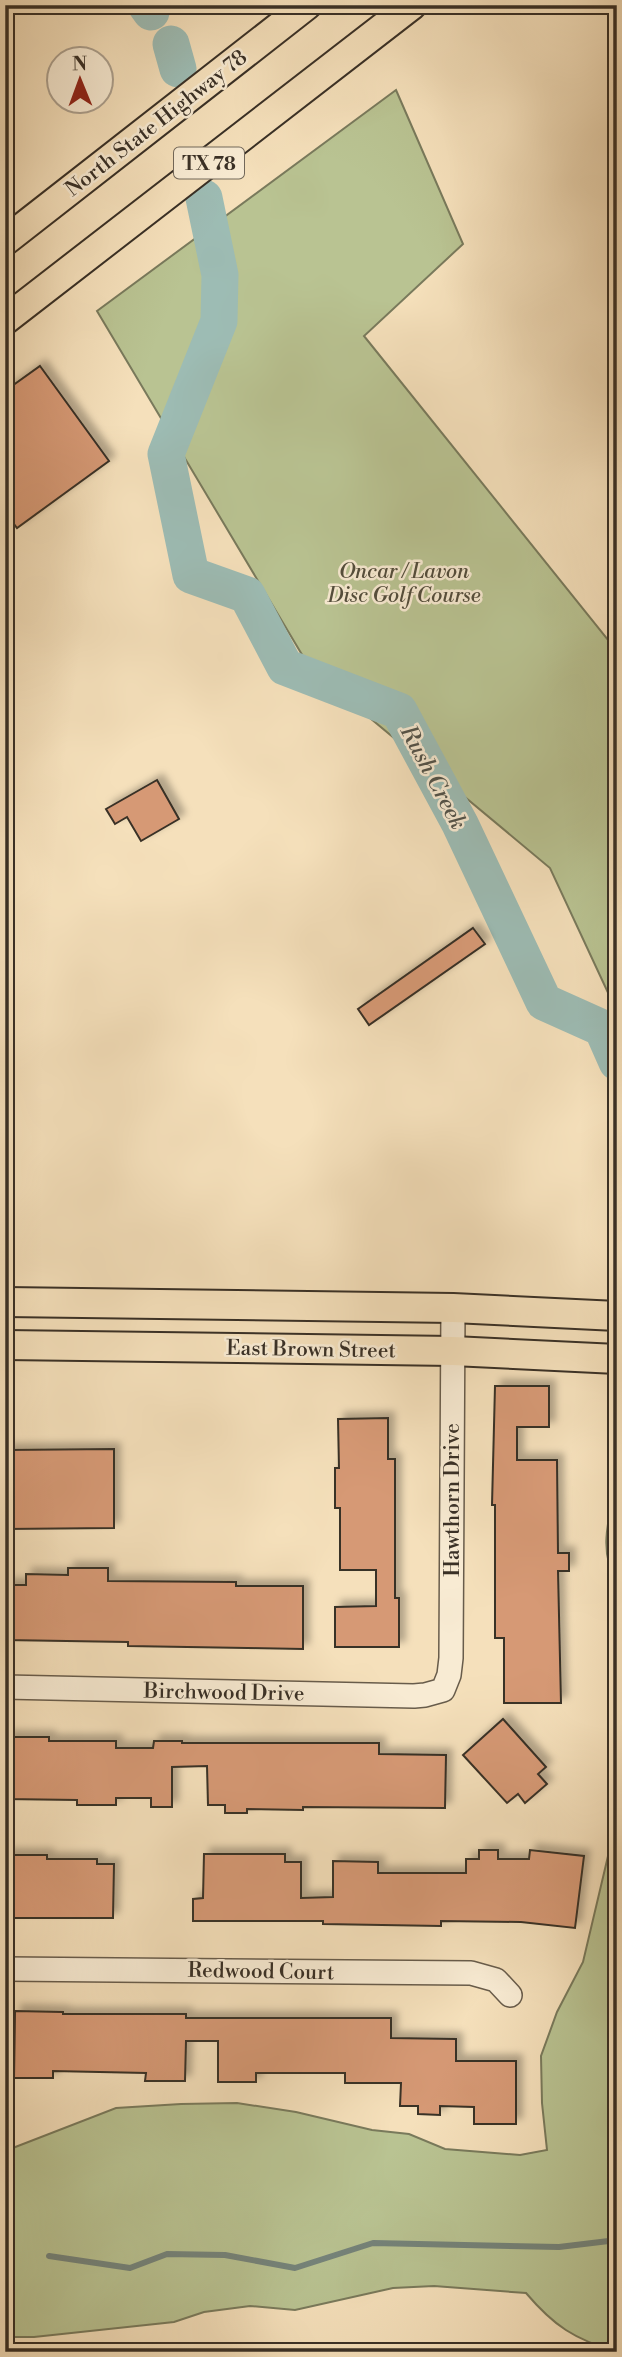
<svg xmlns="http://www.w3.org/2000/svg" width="622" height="2357" font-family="'Libre Bodoni',serif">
  <defs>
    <filter id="shadow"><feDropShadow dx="6" dy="-6" stdDeviation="3.5" flood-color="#0004"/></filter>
  </defs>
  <rect width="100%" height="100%" fill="#f5e0bb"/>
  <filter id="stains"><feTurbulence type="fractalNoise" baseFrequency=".00286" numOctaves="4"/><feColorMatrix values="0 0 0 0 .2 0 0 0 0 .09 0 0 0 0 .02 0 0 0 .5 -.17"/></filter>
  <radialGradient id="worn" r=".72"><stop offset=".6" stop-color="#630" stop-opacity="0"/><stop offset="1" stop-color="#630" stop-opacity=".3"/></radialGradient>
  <g fill="#b9c392" stroke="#797a5c" stroke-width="2">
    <path d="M 396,90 L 463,244 L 364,336 L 617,651 L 617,1012 L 550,868 L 310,668 L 97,311 Z"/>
    <path d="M 617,1481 L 617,1581 C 597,1552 610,1513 617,1481 Z"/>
    <path d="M 617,1818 L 617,2352 C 574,2339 554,2326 526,2293 L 434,2286 L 393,2288 L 295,2310 L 250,2306 L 204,2312 L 174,2322 L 34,2337 L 5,2337 L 5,2151 L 116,2108 L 181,2104 L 237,2103 L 296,2112 L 372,2130 L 409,2134 L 445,2149 L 520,2155 L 547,2150 L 542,2103 L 541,2056 L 557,2012 L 583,1962 Z"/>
  </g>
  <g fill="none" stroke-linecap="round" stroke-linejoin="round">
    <g stroke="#75847b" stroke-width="6">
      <path d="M 49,2256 L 130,2268 L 167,2254 L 225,2255 L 295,2268 L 373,2243 L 559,2247 L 617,2240"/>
      <path d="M 5,2270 L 8,2273"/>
    </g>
    <g stroke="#9dbcb4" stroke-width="37">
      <path d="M 146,5 L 151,12"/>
      <path d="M 171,44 L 178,69"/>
      <path d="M 204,198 L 220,275 L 219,321 L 166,454 L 191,575 L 247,595 L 285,667 L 399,711 L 460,824 L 544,1002 L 602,1028 L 617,1062"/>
    </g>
  </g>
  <g fill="#d69975" stroke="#393026" stroke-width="2" filter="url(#shadow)">
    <path d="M 40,366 L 109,461 L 17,528 L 5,512 L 5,391 Z"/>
    <path d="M 157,780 L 179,819 L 141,841 L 127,817 L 115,824 L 106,809 Z"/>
    <path d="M 473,928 L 485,944 L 369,1025 L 358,1009 Z"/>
    <path d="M 495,1386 L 549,1386 L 549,1427 L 517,1427 L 517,1460 L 557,1460 L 558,1553 L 569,1553 L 569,1571 L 558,1571 L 561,1703 L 504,1703 L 504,1638 L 495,1638 L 495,1505 L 492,1505 Z"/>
    <path d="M 388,1418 L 388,1459 L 395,1459 L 395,1598 L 399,1598 L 399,1647 L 335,1647 L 335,1607 L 376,1606 L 376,1570 L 340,1570 L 340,1508 L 335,1508 L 335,1468 L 339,1468 L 338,1419 Z"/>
    <path d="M 114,1449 L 114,1528 L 5,1529 L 5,1450 Z"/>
    <path d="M 68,1568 L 108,1568 L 108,1581 L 236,1582 L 236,1586 L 303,1586 L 303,1649 L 128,1646 L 128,1642 L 5,1640 L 5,1585 L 26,1585 L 26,1574 L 68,1575 Z"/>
    <path d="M 503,1719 L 546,1767 L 538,1774 L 547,1784 L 525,1803 L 518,1794 L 507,1803 L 463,1755 Z"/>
    <path d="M 5,1737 L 49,1737 L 49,1741 L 116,1741 L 116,1748 L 153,1748 L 154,1741 L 182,1741 L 182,1743 L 379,1743 L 379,1754 L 446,1755 L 445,1808 L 303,1807 L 303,1810 L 247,1809 L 247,1813 L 225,1813 L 225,1805 L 208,1805 L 207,1766 L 172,1767 L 172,1807 L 151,1807 L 151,1798 L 116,1798 L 116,1805 L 77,1805 L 77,1800 L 5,1799 Z"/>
    <path d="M 479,1850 L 498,1850 L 498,1859 L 529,1859 L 530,1850 L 584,1856 L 575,1928 L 521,1922 L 441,1921 L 441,1926 L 323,1924 L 323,1921 L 193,1921 L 193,1899 L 203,1898 L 204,1854 L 285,1854 L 285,1862 L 301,1862 L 301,1898 L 333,1897 L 333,1861 L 378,1862 L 378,1873 L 466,1873 L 466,1859 L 479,1859 Z"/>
    <path d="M 5,1855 L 47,1855 L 47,1859 L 97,1859 L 97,1864 L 114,1864 L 113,1918 L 5,1918 Z"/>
    <path d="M 15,2011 L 63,2012 L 63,2014 L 186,2014 L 186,2018 L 391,2018 L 391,2038 L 456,2039 L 456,2061 L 516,2061 L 516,2124 L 474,2124 L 474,2107 L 440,2106 L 440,2115 L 418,2114 L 418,2106 L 400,2106 L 401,2083 L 345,2083 L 345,2073 L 256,2073 L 256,2082 L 218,2082 L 218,2041 L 186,2041 L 185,2081 L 145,2081 L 146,2073 L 53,2071 L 53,2078 L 14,2078 Z"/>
  </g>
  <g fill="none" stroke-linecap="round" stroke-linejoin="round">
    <g stroke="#685c4b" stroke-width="26">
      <g id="minor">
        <path d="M 5,1687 L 414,1696 L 425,1695 L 443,1690 L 449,1675 L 451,1658 L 453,1308"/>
        <path d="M 5,1969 L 471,1973 L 496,1980 L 510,1995"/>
      </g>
    </g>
    <g stroke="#393026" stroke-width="32">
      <g id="major">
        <path d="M 5,241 L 307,5"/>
        <path d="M 5,320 L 412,5"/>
        <path d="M 5,1302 L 453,1308 L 617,1316"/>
        <path d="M 5,1345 L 453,1351 L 617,1359"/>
      </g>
    </g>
    <use href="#minor" stroke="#f8ebd3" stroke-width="23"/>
    <use href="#major" stroke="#f5e0bb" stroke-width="28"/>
  </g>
  <g text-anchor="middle" stroke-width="5" stroke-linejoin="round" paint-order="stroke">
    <rect fill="#f8ebd3" stroke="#72685a" stroke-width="2" x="174" y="147.5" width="70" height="31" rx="5"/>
    <g font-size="19" font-weight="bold" fill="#393026">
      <text x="209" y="170">TX 78</text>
    </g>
    <g font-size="21" fill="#393026" stroke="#f8ebd3">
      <text transform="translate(156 123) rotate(-38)" y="7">North State Highway 78</text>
      <text transform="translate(311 1349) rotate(1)" y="7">East Brown Street</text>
      <text transform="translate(452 1500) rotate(-90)" y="7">Hawthorn Drive</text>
      <text transform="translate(224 1692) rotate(1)" y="7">Birchwood Drive</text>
      <text transform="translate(261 1971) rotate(1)" y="7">Redwood Court</text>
    </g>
    <g font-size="21" font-style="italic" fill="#534d3c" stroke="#f8ebd3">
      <text x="404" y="578">Oncar / Lavon<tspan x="404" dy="24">Disc Golf Course</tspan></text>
    </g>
    <g font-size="23" font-style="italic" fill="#52534a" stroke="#f8ebd3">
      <text transform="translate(434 777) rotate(62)" y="8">Rush Creek</text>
    </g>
  </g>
  <rect width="622" height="2357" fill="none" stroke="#f5e0bb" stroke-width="28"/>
  <rect x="7" y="7" width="608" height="2343" fill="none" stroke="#393026" stroke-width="3.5"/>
  <rect x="14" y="14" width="594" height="2329" fill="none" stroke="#393026" stroke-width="2"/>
  <g transform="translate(80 80) rotate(359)"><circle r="33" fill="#f8ebd3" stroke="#aca08e" stroke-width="2"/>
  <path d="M0-5L12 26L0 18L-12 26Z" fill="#8f2418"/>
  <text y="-10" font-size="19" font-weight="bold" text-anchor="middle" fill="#393026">N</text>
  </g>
  <rect width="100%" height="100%" filter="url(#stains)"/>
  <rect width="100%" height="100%" fill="url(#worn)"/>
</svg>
